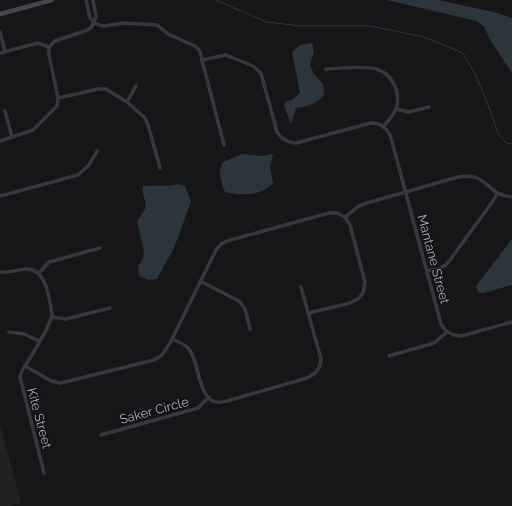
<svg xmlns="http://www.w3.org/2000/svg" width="512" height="506" font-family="Raleway,sans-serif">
  <rect width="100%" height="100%" fill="#161618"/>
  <path fill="#222225" d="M 0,424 L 21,503 L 11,506 L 0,506 Z"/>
  <g fill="#2c353c">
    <path d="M 387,0 L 438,0 L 494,12 L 512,18 L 512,73 L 489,38 L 484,26 L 476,21 Z"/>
    <path d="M 312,43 L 314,52 L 310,65 L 314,74 L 323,84 L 324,95 C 317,104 307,107 296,108 L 291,124 L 284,106 L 287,101 L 292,100 L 300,93 L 292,52 L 300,45 Z"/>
    <path d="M 242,154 L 262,156 L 271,154 L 273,156 L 270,167 L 273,183 C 262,196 241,196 225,192 C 221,181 217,173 223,162 Z"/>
    <path d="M 178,184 L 185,186 L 191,202 L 174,248 L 157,279 L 148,280 L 139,276 L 138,266 L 143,259 L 144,251 L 137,221 C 140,217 143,213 145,209 C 148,201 141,196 143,186 C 155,185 166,187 178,184 Z"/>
    <path d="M 512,239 L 512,285 L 483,293 L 478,292 L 476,286 Z"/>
  </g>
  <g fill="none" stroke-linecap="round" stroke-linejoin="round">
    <path stroke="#2c353c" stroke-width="1" d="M 215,0 L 267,22 L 301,26 L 370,26 L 424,37 L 463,53 L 476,76 L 492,115 L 498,133 L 506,143 L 512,144"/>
    <g stroke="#37383d" stroke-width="3.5">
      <path d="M 86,0 L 90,18 L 94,23"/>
      <path d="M 94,23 L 103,26 L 125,23 L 157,25 L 168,34 L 195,46 L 200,51 L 202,60 L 226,55 L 253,66 L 261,73 L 277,132 C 283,140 287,142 296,143 L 371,123 C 381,123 388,129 391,138 L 441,324 C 446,333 452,335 461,336 L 512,322"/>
      <path d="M 0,32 L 5,52"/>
      <path d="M 0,53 L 38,43 L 49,47"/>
      <path d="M 202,60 L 224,145"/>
      <path d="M 326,69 C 338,68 366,66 376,69 C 392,73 400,91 397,106 C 395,114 388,121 383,127"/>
      <path d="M 58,98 L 99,89 L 106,89 L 127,102 L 145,118 L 148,125 L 160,168"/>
      <path d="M 127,102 L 136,86"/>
      <path d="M 396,109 L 409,112 L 429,107"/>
      <path d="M 5,111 L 12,137"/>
      <path d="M 0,141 L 33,130 L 57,106 L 58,98 L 49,55 L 49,47 L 55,41 L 85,31 L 91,28 L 96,17 L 93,0"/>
      <path d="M 0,196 L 78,175 L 89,165 L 97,151"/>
      <path d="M 427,271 L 441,268 L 447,264 L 493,201 L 497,194"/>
      <path d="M 0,272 C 8,273 17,270 25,269 C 47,268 49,298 52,314 C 51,327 30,357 22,371 L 20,377 L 44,473"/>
      <path d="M 39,273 L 49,262 L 100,248"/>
      <path d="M 200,281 L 239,301 L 245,309 L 250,329"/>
      <path d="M 309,313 L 350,303 L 358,299 L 363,293 L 365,282 L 350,225 L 345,217"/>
      <path d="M 52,317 L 66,319 L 110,308"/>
      <path d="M 9,332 L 24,334 L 39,341"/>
      <path d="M 172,339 C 177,341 184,344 188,348 C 200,360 197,400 217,402 C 220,403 224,401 227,401 L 307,378 C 317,373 320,369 321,359 L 301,287"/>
      <path d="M 389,356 L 434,343 L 447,332"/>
      <path d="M 25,366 L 51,381 L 61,383 L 154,360 L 162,355 L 170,343 L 216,250 L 221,244 L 227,241 L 329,213 L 337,213 L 345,217 L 359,206 L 367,203 L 458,177 C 464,176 471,175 477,178 C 492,185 493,196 512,197"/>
      <path d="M 101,435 L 198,408 L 209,397"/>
    </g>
    <path stroke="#45474d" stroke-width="4.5" d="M 0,14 L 52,0"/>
  </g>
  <g text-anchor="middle" stroke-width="3" stroke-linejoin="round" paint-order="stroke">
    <g font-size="13" fill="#a8adb8" stroke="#111113">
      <text transform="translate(434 259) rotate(75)" y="5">Mantane Street</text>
      <text transform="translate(154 410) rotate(-15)" y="5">Saker Circle</text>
      <text transform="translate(40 418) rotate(75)" y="5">Kite Street</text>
    </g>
  </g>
</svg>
